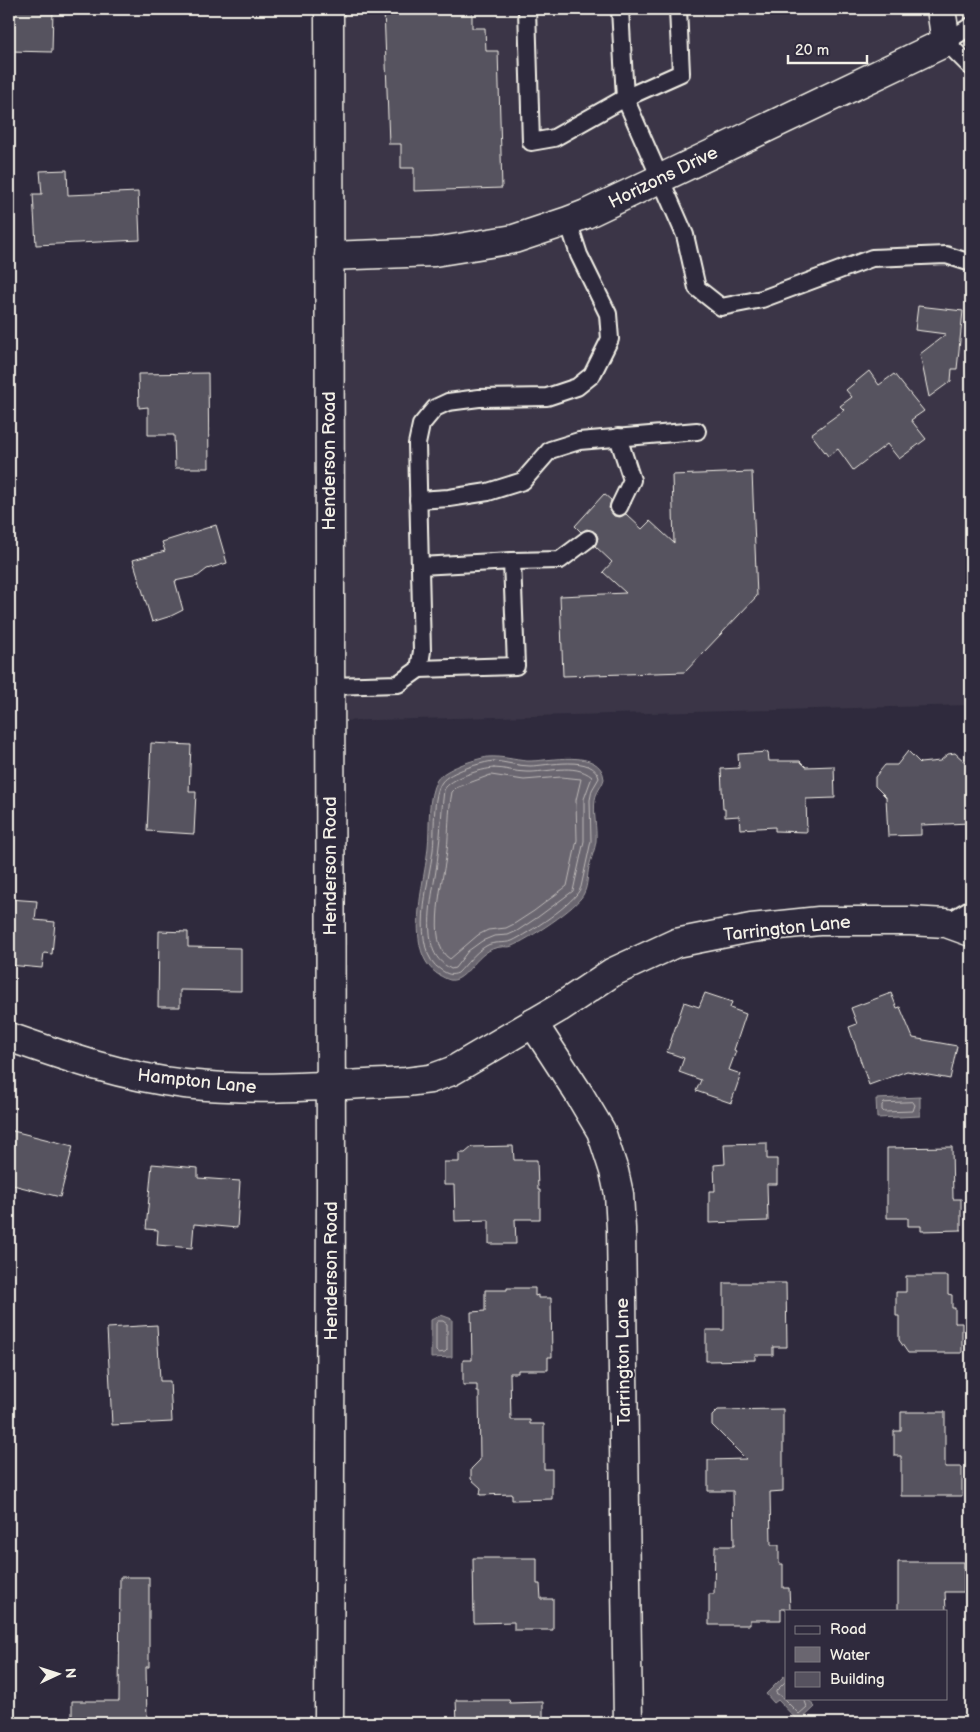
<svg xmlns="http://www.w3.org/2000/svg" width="980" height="1732" font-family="'Balsamiq Sans',sans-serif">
  <rect width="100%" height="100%" fill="#2f2a3d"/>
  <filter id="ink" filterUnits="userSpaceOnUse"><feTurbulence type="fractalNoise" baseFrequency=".02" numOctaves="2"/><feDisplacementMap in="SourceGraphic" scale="10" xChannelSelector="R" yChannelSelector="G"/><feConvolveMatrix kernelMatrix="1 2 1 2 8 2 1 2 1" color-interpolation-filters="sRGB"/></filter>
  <g filter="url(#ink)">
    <path fill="#3b3647" d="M 332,9 L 971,9 L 971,705 L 333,721 Z"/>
    <g fill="#6a6670" stroke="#a19ea0">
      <path d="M 488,757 C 502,756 514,760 527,761 C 547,762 601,747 604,779 C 602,787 596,791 595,800 C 593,813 597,827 596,841 C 595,850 591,858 589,867 C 587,875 588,885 584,893 C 579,907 527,940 512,946 C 508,948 505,946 501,947 C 477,948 467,983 450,980 C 446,979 443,977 439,975 C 402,952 425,882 428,847 C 430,828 427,796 437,780 C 444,769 475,759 488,757 Z"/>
      <path d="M 920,1097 L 920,1116 L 877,1118 L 876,1099 Z"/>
      <path d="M 441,1315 L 452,1319 L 452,1357 L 431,1358 L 431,1320 Z"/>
      <path d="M 785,1675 L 786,1698 L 807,1698 L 815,1707 L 799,1722 L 778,1700 L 774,1703 L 766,1694 Z"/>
    </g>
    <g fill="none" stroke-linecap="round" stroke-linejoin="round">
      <g stroke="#bdb9b8" stroke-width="1">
        <path d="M 494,761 C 506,762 518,766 530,766 C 546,766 594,754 599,778 L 592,790 L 590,800 L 591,841 L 581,887 C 576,903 527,934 512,941 C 503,944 494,941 486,946 C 474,953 467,964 458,973 C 451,976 447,974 441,970 C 409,950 429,881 433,850 C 435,833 432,795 442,782 C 449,772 482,762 494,761 Z"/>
        <path d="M 494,768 C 505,768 515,772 526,772 C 547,773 574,762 592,777 L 584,799 L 584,841 L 573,891 L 538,917 L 517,931 L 508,935 L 494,936 L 482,941 L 468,951 L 455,968 L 451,969 C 441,963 435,957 432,946 C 425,916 435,885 438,855 C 441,833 441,812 444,790 C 450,778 481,769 494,768 Z"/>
        <path d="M 491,775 L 524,780 L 561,777 L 581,779 L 576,800 L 577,840 L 567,886 L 534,911 L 514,924 L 506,928 L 488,930 L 478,935 L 450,959 C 425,945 444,875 447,851 C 449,831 448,812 452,792 L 456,788 Z"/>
        <path d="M 913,1102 L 915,1105 L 913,1111 L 884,1112 L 882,1110 L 882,1105 L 884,1103 Z"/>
        <path d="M 438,1321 L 443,1321 L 447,1324 L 447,1350 L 445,1352 L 438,1353 L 436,1351 L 436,1324 Z"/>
        <path d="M 786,1681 L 776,1691 L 776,1693 L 782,1697 L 799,1714 L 807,1707 L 804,1698"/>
      </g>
    </g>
    <g fill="#56525f" stroke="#f4f1e8">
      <path d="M 11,9 L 53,9 L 52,52 L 10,51 Z"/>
      <path d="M 384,9 L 472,9 L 472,28 L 485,28 L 486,51 L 498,51 L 502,188 L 414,191 L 414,168 L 401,168 L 401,144 L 389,144 Z"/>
      <path d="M 67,170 L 68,195 L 138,192 L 140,240 L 36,245 L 33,194 L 42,194 L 40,171 Z"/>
      <path d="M 918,306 L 963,311 L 957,369 L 952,369 L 951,381 L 929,397 L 920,354 L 946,334 L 915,330 Z"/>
      <path d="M 869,371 L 879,385 L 894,374 L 924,411 L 911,420 L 926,439 L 899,459 L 887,444 L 853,470 L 838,449 L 828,456 L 811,434 L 844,410 L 840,406 L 852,397 L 846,390 Z"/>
      <path d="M 208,373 L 209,468 L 175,468 L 174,435 L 148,435 L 148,407 L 139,408 L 138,374 Z"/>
      <path d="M 752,472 L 757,596 L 685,672 L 563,676 L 560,596 L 626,593 L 603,572 L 612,562 L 595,546 L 598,538 L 596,533 L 587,529 L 581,532 L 575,526 L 604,494 L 611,500 L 609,508 L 614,516 L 620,517 L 626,514 L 642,529 L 650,521 L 674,543 L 672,475 Z"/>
      <path d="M 216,525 L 227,563 L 207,569 L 198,576 L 175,581 L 183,610 L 171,616 L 152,622 L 133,560 L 165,551 L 162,542 Z"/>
      <path d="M 151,743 L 191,745 L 189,792 L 196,792 L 194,834 L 147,831 Z"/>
      <path d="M 908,751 L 920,763 L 940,761 L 948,754 L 955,753 L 965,762 L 971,761 L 971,823 L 921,825 L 921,835 L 888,836 L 886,797 L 875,786 L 875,777 L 885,765 L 897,765 Z"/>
      <path d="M 768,752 L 769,761 L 800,761 L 806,767 L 834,766 L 835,798 L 806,799 L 807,832 L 775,831 L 775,827 L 740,829 L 739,816 L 725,817 L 725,809 L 723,809 L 721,769 L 739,768 L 738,754 Z"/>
      <path d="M 9,899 L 37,901 L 35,920 L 55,922 L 52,954 L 44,953 L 42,968 L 9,965 Z"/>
      <path d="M 159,931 L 188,932 L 188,947 L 241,948 L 241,991 L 180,990 L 180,1007 L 158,1007 Z"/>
      <path d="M 705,993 L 732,1002 L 730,1008 L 746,1014 L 734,1050 L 736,1051 L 729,1070 L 741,1074 L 731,1103 L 696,1091 L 701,1080 L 679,1072 L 684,1058 L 667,1052 L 684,1002 L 699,1007 Z"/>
      <path d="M 891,993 L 897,1008 L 900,1007 L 913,1038 L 957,1046 L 950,1079 L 907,1071 L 869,1085 L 849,1027 L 857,1024 L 851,1008 Z"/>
      <path d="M 9,1130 L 73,1146 L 60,1197 L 9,1184 Z"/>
      <path d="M 767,1143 L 767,1159 L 777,1159 L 777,1184 L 767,1184 L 768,1221 L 709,1223 L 709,1191 L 715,1191 L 714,1165 L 725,1164 L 724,1144 Z"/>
      <path d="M 513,1146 L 514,1160 L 537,1160 L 538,1190 L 540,1190 L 540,1219 L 515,1219 L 516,1244 L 489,1244 L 489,1220 L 455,1221 L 454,1185 L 444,1185 L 444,1162 L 459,1162 L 459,1153 L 465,1153 L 472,1147 Z"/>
      <path d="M 952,1147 L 953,1199 L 961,1199 L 961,1230 L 921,1231 L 921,1226 L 908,1226 L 908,1218 L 887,1218 L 887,1148 Z"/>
      <path d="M 152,1164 L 198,1168 L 198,1178 L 240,1181 L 237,1228 L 194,1224 L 192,1248 L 157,1245 L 158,1230 L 146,1229 Z"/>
      <path d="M 906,1276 L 948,1276 L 948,1294 L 952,1295 L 952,1308 L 955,1308 L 955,1323 L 962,1323 L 962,1353 L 908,1353 L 899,1340 L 899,1316 L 896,1316 L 896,1292 L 906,1292 Z"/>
      <path d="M 724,1283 L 786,1283 L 787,1347 L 773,1347 L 773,1355 L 755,1355 L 755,1360 L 706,1361 L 706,1330 L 724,1330 Z"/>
      <path d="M 507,1288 L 535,1288 L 535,1296 L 538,1295 L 538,1298 L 551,1298 L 552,1357 L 548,1357 L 548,1370 L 518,1370 L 518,1373 L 510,1373 L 511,1420 L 530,1420 L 530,1424 L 544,1424 L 544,1469 L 552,1469 L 552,1499 L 512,1500 L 512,1494 L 480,1495 L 481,1488 L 471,1479 L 471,1469 L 480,1460 L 479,1392 L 477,1392 L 477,1385 L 463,1385 L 463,1360 L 472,1360 L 471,1312 L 485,1311 L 485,1290 L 507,1290 Z"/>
      <path d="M 157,1325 L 160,1381 L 170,1381 L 172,1422 L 112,1425 L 107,1328 Z"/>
      <path d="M 783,1409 L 783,1491 L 770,1492 L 771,1545 L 779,1545 L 779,1564 L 783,1564 L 783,1588 L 789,1588 L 790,1609 L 781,1609 L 781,1620 L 750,1620 L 750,1625 L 709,1625 L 709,1594 L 714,1594 L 715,1546 L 734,1546 L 733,1491 L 708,1491 L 708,1460 L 746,1459 L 712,1425 L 712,1416 L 718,1410 Z"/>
      <path d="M 901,1412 L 945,1412 L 945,1467 L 962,1467 L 962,1496 L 901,1496 L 901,1456 L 894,1456 L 894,1431 L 901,1431 Z"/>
      <path d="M 473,1558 L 537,1558 L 537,1584 L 540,1584 L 541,1599 L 553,1599 L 553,1630 L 514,1630 L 514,1622 L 474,1623 Z"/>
      <path d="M 898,1562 L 964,1562 L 964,1592 L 945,1592 L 946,1611 L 898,1611 Z"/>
      <path d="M 120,1577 L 149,1577 L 149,1667 L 146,1667 L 147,1723 L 72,1723 L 72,1701 L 119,1701 Z"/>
      <path d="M 456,1700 L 509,1700 L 510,1703 L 543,1702 L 543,1723 L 457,1723 Z"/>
    </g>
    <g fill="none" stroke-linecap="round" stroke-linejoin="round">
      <g stroke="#f4f1e8" stroke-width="20">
        <g id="lane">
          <path d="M 527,9 L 531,142 L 554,138 L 625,98 L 685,235 L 697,288 L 721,307 L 762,299 L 872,258 L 946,255 L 971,263"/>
          <path d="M 620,9 L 625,98 L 681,73 L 678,9"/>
          <path d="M 971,26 L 946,42 L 971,67"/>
          <path d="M 618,437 L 632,480 L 619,507"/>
          <path d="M 418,500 L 449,498 L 488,492 L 523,481 L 550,450 L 579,441 L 697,431"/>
          <path d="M 512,561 L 560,560 L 588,539"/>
          <path d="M 419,669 L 516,666 L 512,561 L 420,566"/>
          <path d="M 330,686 L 398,684 L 419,669 L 422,651 L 417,444 L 421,425 L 435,408 L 448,402 L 479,398 L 547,397 L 577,387 L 592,375 L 610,339 L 608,314 L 579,255 L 568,221"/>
          <path d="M 946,923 L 971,908"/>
        </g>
      </g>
      <g stroke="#f4f1e8" stroke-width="31">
        <g id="street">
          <path d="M 329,256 L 434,252 L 514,239 L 568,221 L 586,214 L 946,42 L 941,9"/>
          <path d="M 533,1023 L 579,1094 L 601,1131 L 614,1171 L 619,1194 L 621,1229 L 628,1723"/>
          <path d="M 9,1037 C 66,1057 124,1077 185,1084 C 259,1092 332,1085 406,1082 L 430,1079 L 452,1071 L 559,1008 L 613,972 L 676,943 L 751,928 L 819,921 L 910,921 L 946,923 L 971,932"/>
        </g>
      </g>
      <g stroke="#f4f1e8" stroke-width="31">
        <path id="secondary" d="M 329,9 L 331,1193 L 329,1723"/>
      </g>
      <use href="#lane" stroke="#2f2a3d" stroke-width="16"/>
      <use href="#street" stroke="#2f2a3d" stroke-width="28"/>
      <use href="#secondary" stroke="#2f2a3d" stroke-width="28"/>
    </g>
  </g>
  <g text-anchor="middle" stroke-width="4" stroke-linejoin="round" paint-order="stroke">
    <g font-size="18" fill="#f4f1e8" stroke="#2f2a3d">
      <text transform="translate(663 177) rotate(-26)" y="6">Horizons Drive</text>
      <text transform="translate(329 461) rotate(-90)" y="6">Henderson Road</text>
      <text transform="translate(330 866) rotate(-90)" y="6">Henderson Road</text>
      <text transform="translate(787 928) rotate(-6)" y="6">Tarrington Lane</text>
      <text transform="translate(197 1081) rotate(6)" y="6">Hampton Lane</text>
      <text transform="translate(331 1271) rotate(-90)" y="6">Henderson Road</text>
      <text transform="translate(623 1362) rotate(-91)" y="6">Tarrington Lane</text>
    </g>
  </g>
  <rect width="980" height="1732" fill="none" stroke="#2f2a3d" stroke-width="30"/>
  <rect x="15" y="15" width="950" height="1702" fill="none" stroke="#f4f1e8" stroke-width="2" filter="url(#ink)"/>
  <rect x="785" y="1610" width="162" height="90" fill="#2f2a3d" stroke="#7e7a81"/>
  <rect x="795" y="1626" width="25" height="8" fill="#2f2a3d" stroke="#7e7a81"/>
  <text x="830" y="1634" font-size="15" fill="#f4f1e8">Road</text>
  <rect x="795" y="1647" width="25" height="15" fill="#6a6670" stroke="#7e7a81"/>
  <text x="830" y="1660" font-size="15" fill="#f4f1e8">Water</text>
  <rect x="795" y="1672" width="25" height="15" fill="#56525f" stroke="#7e7a81"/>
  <text x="830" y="1684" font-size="15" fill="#f4f1e8">Building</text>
  <g transform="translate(58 1674) rotate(86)" stroke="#2f2a3d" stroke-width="4" paint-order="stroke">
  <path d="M0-4L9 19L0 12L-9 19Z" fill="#f4f1e8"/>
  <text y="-8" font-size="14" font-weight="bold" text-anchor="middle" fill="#f4f1e8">N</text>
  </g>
  <path d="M788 55v8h79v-8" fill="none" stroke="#f4f1e8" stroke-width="2.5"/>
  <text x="795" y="55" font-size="15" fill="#f4f1e8" stroke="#2f2a3d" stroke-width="4" paint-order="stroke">20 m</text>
</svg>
